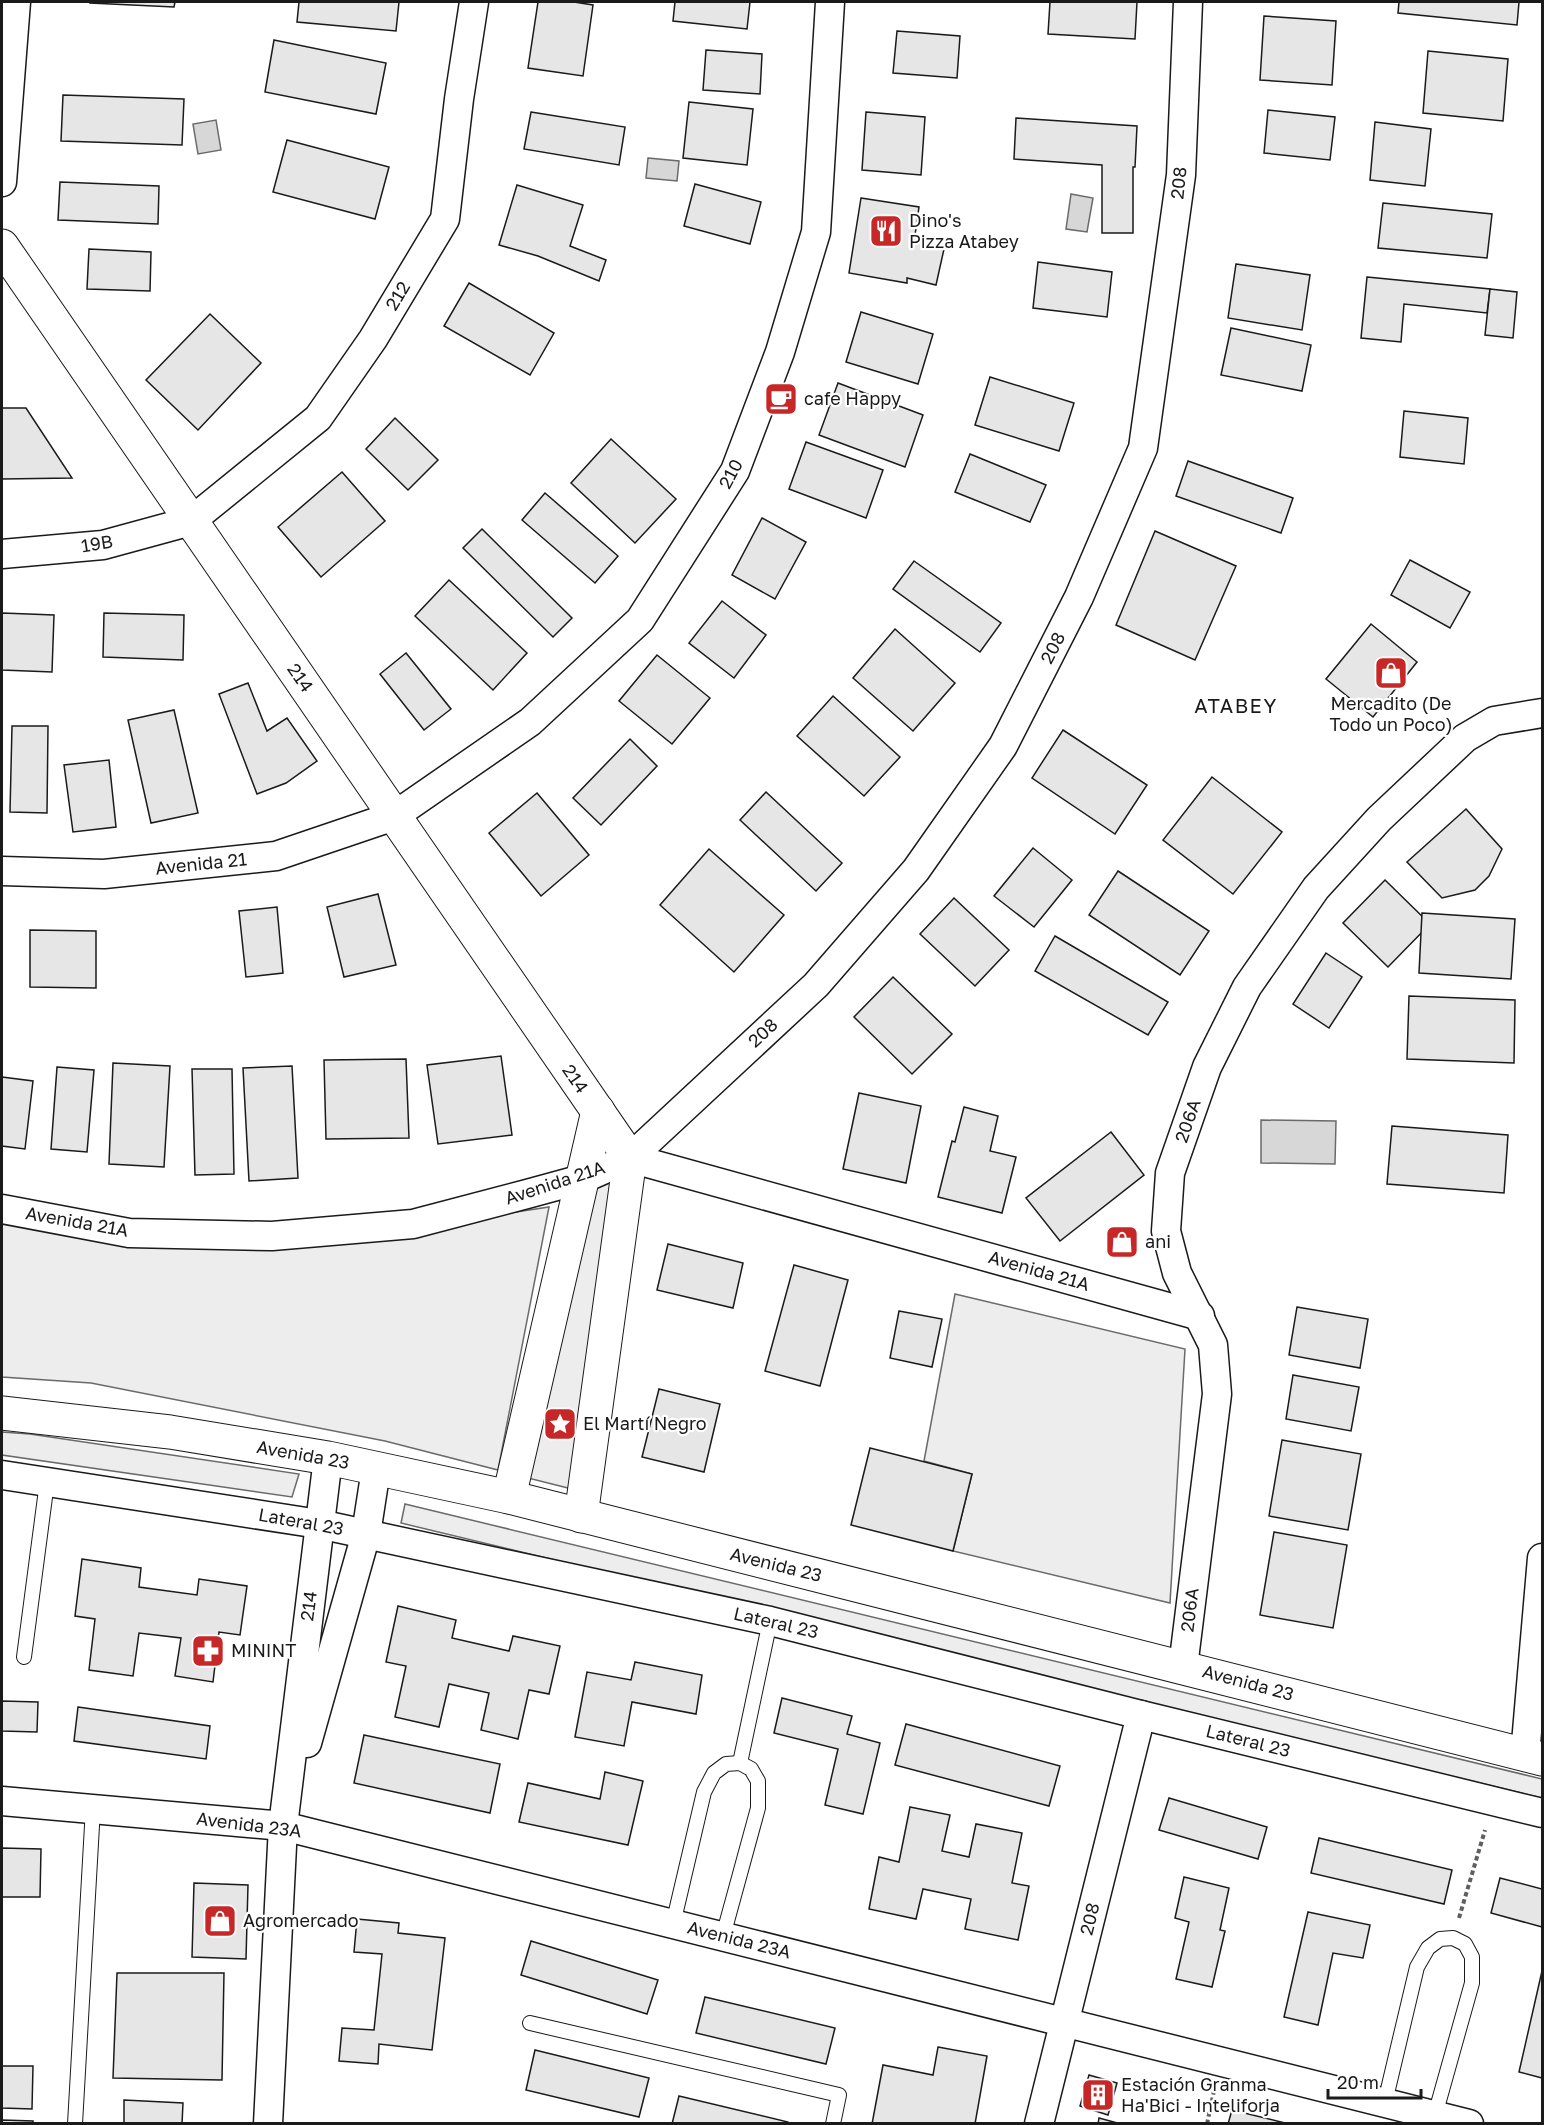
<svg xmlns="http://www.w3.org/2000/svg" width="1544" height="2125" font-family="'Golos Text',sans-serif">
  <rect width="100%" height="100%" fill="#fff"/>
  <g fill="#ededed" stroke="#6a6a6a" stroke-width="1.5">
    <path d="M 618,1178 L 572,1489 L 528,1478 L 594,1186 Z"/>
    <path d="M 549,1207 L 498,1470 L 385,1441 L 91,1383 L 2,1377 L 2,1223 L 276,1249 Z"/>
    <path d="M 955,1294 L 1185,1349 L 1170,1603 L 953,1551 L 972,1474 L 924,1461 Z"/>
    <path d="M 2,1432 L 30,1434 L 299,1474 L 292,1497 L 2,1455 Z"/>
    <path d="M 405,1504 L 1542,1779 L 1542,1798 L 401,1523 Z"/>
  </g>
  <g fill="#d7d7d7" stroke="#6a6a6a" stroke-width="1.5">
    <path d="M 216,120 L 221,150 L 198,154 L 193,124 Z"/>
    <path d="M 648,158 L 679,161 L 677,181 L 646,178 Z"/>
    <path d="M 1071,194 L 1093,198 L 1087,232 L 1066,229 Z"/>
    <path d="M 1261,1120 L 1336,1121 L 1335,1164 L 1261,1163 Z"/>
  </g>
  <g fill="#e6e6e6" stroke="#1a1a1a" stroke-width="1.5">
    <path d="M 90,2 L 175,2 L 174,7 L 90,3 Z"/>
    <path d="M 299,2 L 399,2 L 396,31 L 297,22 Z"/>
    <path d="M 538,2 L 574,2 L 593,5 L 583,76 L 528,68 Z"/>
    <path d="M 675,2 L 750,2 L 747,29 L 673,21 Z"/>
    <path d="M 1050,2 L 1137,2 L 1135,39 L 1048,34 Z"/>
    <path d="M 1399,2 L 1519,2 L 1517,25 L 1398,13 Z"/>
    <path d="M 1264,16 L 1336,21 L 1332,85 L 1260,80 Z"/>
    <path d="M 897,31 L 960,36 L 957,78 L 893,73 Z"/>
    <path d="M 274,40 L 386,63 L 376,114 L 265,92 Z"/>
    <path d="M 706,50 L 762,54 L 760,94 L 703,90 Z"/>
    <path d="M 1428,51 L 1508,59 L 1503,121 L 1423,113 Z"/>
    <path d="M 63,95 L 184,99 L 182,145 L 61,141 Z"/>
    <path d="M 689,102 L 753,109 L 747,165 L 683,158 Z"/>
    <path d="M 1268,110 L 1335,117 L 1330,160 L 1264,153 Z"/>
    <path d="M 531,112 L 625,127 L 619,165 L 524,149 Z"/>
    <path d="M 866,112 L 925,117 L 921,175 L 862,170 Z"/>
    <path d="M 1016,118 L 1137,126 L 1135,167 L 1133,167 L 1133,233 L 1102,233 L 1102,165 L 1014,159 Z"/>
    <path d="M 1375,122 L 1431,129 L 1425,186 L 1370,180 Z"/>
    <path d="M 287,140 L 389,167 L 375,219 L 273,192 Z"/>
    <path d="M 60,182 L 159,186 L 158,224 L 58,220 Z"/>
    <path d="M 695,184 L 761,202 L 750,244 L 684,226 Z"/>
    <path d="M 517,185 L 583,205 L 570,246 L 606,260 L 599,281 L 538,256 L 499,245 Z"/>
    <path d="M 861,198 L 919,207 L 914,242 L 944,249 L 936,285 L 907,278 L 907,283 L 849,273 Z"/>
    <path d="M 1383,203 L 1492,214 L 1487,258 L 1378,248 Z"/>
    <path d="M 89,249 L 151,252 L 150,291 L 87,289 Z"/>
    <path d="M 1038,262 L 1112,272 L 1107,317 L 1033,308 Z"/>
    <path d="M 1236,264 L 1310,275 L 1302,330 L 1228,318 Z"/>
    <path d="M 1367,277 L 1490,289 L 1487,313 L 1404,304 L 1401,342 L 1361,338 Z"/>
    <path d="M 469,283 L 554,333 L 530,375 L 444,326 Z"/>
    <path d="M 1490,289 L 1517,292 L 1513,338 L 1485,335 Z"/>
    <path d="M 861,312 L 933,334 L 918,384 L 846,362 Z"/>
    <path d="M 210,314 L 261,363 L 198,430 L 146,380 Z"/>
    <path d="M 1231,328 L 1311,345 L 1302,391 L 1221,375 Z"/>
    <path d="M 990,377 L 1074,403 L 1059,451 L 975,425 Z"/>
    <path d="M 838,383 L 923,415 L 905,467 L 819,435 Z"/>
    <path d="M 2,408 L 26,408 L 72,478 L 2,479 Z"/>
    <path d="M 1404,411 L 1468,418 L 1464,464 L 1400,457 Z"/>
    <path d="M 395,418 L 438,460 L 408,490 L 366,449 Z"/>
    <path d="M 611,439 L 676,499 L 635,543 L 571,483 Z"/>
    <path d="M 806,442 L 883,470 L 866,518 L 789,489 Z"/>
    <path d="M 970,454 L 1046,485 L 1030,522 L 955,492 Z"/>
    <path d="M 1188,461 L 1293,498 L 1281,533 L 1176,496 Z"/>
    <path d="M 342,472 L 385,521 L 321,577 L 278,527 Z"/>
    <path d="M 545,493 L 618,556 L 595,583 L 522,520 Z"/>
    <path d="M 762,518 L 806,542 L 775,599 L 732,575 Z"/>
    <path d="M 482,529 L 572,618 L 553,637 L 463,548 Z"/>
    <path d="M 1155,531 L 1236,566 L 1195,660 L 1116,625 Z"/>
    <path d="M 1410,560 L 1470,592 L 1450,628 L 1391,595 Z"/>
    <path d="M 914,561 L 1001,623 L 980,652 L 893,589 Z"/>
    <path d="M 449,580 L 527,653 L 493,690 L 415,616 Z"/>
    <path d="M 722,601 L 766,635 L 734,678 L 689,643 Z"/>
    <path d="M 2,613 L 54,615 L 52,672 L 2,670 Z"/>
    <path d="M 104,613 L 184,615 L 183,660 L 103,657 Z"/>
    <path d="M 1371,624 L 1417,662 L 1373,717 L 1326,679 Z"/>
    <path d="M 895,629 L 955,683 L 913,731 L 853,678 Z"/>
    <path d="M 406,653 L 451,709 L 424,730 L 380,674 Z"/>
    <path d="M 657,655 L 710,698 L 672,744 L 619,701 Z"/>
    <path d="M 248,683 L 267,731 L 287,718 L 317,761 L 286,783 L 257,794 L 219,694 Z"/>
    <path d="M 833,696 L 900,757 L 864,796 L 797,736 Z"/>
    <path d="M 174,710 L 198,813 L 151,823 L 128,720 Z"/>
    <path d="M 12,726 L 48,726 L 47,813 L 10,812 Z"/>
    <path d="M 1063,730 L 1147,785 L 1115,834 L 1032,778 Z"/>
    <path d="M 630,739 L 657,766 L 601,825 L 573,798 Z"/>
    <path d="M 109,760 L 116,827 L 73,832 L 64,765 Z"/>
    <path d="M 1212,777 L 1282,832 L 1233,894 L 1163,840 Z"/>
    <path d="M 766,792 L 842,863 L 816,891 L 740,820 Z"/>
    <path d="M 537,793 L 589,855 L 541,896 L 489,833 Z"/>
    <path d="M 1466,809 L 1502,849 L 1489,876 L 1475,890 L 1442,898 L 1407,862 Z"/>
    <path d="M 1033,848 L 1072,880 L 1034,927 L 994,896 Z"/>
    <path d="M 709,849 L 784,915 L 734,972 L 660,905 Z"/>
    <path d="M 1118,871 L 1209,931 L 1180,975 L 1089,915 Z"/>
    <path d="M 1385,880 L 1430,924 L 1388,967 L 1343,923 Z"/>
    <path d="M 378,894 L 396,965 L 344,977 L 327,907 Z"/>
    <path d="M 954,898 L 1009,950 L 975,986 L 920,934 Z"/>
    <path d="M 277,907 L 283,973 L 246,977 L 239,911 Z"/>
    <path d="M 1422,913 L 1515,919 L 1511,979 L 1419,973 Z"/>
    <path d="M 30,930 L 96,931 L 96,988 L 30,987 Z"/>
    <path d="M 1055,936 L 1168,1002 L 1148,1035 L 1035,971 Z"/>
    <path d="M 1326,953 L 1362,977 L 1329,1028 L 1293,1004 Z"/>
    <path d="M 893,977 L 952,1034 L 912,1074 L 854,1017 Z"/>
    <path d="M 1409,996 L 1515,1000 L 1514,1063 L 1407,1059 Z"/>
    <path d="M 501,1056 L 512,1135 L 438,1144 L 427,1065 Z"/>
    <path d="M 406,1059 L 409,1138 L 326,1139 L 324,1060 Z"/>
    <path d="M 113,1063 L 170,1066 L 164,1167 L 109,1164 Z"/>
    <path d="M 292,1066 L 298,1178 L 249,1181 L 243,1068 Z"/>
    <path d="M 57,1067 L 94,1070 L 87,1152 L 51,1149 Z"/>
    <path d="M 192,1069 L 232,1069 L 234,1174 L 195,1175 Z"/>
    <path d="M 2,1077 L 33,1081 L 25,1149 L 2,1146 Z"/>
    <path d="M 859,1093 L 921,1106 L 906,1183 L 843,1169 Z"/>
    <path d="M 964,1107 L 998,1116 L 990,1151 L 1016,1157 L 1002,1213 L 938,1197 L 952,1141 L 955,1142 Z"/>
    <path d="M 1392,1126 L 1508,1135 L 1504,1193 L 1387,1184 Z"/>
    <path d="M 1111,1132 L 1144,1175 L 1060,1241 L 1026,1198 Z"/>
    <path d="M 668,1244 L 743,1263 L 733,1308 L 657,1290 Z"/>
    <path d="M 794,1265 L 848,1280 L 820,1386 L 765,1371 Z"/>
    <path d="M 1297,1307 L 1368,1319 L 1360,1368 L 1289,1355 Z"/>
    <path d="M 899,1311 L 942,1319 L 932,1367 L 890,1358 Z"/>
    <path d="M 1293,1375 L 1359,1387 L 1351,1431 L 1286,1419 Z"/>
    <path d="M 659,1389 L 720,1404 L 704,1472 L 642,1457 Z"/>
    <path d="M 1282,1440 L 1361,1454 L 1348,1530 L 1269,1516 Z"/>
    <path d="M 870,1448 L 972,1474 L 953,1551 L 851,1525 Z"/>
    <path d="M 1274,1532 L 1347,1545 L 1333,1628 L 1260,1615 Z"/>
    <path d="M 82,1559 L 141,1568 L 139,1587 L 197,1595 L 199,1579 L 247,1586 L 240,1635 L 219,1632 L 213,1682 L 175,1676 L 181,1638 L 139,1633 L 133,1676 L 89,1670 L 95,1619 L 75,1616 Z"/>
    <path d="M 398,1606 L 456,1620 L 452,1638 L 509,1651 L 513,1636 L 560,1646 L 549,1694 L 529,1690 L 518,1739 L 481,1730 L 489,1693 L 449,1684 L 439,1727 L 395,1717 L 406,1666 L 386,1662 Z"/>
    <path d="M 635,1662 L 702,1675 L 696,1714 L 632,1702 L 624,1746 L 575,1737 L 587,1672 L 631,1680 Z"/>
    <path d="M 782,1698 L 852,1716 L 847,1734 L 880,1743 L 863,1814 L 825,1805 L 838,1749 L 774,1733 Z"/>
    <path d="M 2,1701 L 38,1702 L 37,1732 L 2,1731 Z"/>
    <path d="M 78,1707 L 210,1726 L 206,1759 L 74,1741 Z"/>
    <path d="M 906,1724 L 1060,1766 L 1049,1806 L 895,1765 Z"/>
    <path d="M 364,1735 L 500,1764 L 490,1813 L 354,1783 Z"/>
    <path d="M 605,1772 L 643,1781 L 628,1845 L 519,1822 L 528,1783 L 600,1799 Z"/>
    <path d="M 1169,1798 L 1267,1827 L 1258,1859 L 1159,1830 Z"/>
    <path d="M 910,1807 L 950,1815 L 942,1851 L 969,1857 L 976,1824 L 1022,1833 L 1012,1883 L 1029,1886 L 1018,1940 L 965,1929 L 971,1899 L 923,1889 L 916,1919 L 869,1909 L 879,1857 L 899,1862 Z"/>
    <path d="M 1319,1838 L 1452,1870 L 1444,1904 L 1311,1873 Z"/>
    <path d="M 2,1848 L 41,1849 L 40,1897 L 2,1897 Z"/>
    <path d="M 1184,1877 L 1229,1888 L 1220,1930 L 1225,1931 L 1212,1987 L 1176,1979 L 1189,1922 L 1175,1918 Z"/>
    <path d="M 1500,1878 L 1542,1889 L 1542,1927 L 1491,1913 Z"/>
    <path d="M 194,1883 L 248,1885 L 246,1959 L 192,1957 Z"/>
    <path d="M 1308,1912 L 1370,1925 L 1363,1958 L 1333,1953 L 1318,2025 L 1284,2017 Z"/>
    <path d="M 357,1919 L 399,1923 L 398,1933 L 445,1938 L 432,2050 L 379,2044 L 378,2064 L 339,2061 L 342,2028 L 374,2030 L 382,1954 L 354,1952 Z"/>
    <path d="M 531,1941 L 658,1980 L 647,2014 L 521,1975 Z"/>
    <path d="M 1542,1971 L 1542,2078 L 1519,2072 Z"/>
    <path d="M 117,1973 L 224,1973 L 222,2080 L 113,2078 Z"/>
    <path d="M 705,1997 L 835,2028 L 826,2064 L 696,2033 Z"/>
    <path d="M 938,2047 L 987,2056 L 975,2124 L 872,2124 L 883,2065 L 933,2075 Z"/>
    <path d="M 535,2050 L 649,2078 L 639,2117 L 526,2090 Z"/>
    <path d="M 2,2066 L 33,2066 L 32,2109 L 2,2108 Z"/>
    <path d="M 1089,2075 L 1117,2083 L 1108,2115 L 1080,2106 Z"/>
    <path d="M 679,2096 L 788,2122 L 788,2124 L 672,2124 Z"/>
    <path d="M 124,2100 L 183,2103 L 182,2124 L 124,2124 Z"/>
    <path d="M 1232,2110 L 1289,2124 L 1228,2124 Z"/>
    <path d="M 1099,2118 L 1121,2124 L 1098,2124 Z"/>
    <path d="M 2,2120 L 33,2121 L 33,2124 L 2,2124 Z"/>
  </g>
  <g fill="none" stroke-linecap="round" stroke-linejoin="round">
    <g stroke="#1a1a1a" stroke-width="16">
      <g id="lane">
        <path d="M 24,1657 L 47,1482"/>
        <path d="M 740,1763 L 770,1621"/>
        <path d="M 673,1924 L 704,1792 L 714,1773 L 726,1764 L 740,1763 L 751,1769 L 758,1781 L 758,1808 L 723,1936"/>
        <path d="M 530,2023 L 839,2095 L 833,2124"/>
        <path d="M 1385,2102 L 1417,1967 L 1428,1948 L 1440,1939 L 1453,1938 L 1465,1944 L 1472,1957 L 1472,1983 L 1435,2115"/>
        <path d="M 75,2124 L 93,1808"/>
      </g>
    </g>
    <g stroke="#1a1a1a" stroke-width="31">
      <g id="street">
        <path d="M 2,182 L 16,2"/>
        <path d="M 2,554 L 103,545 L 191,521 L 318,418 L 373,339 L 445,219 L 459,99 L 474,2"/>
        <path d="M 2,871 L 104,874 L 276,856 L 394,816 L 530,722 L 640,620 L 735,471 L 780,352 L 816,232 L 830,2"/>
        <path d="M 630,1158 L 1200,1316"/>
        <path d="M 2,1209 L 129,1233 L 272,1236 L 413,1224 L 527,1194 L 582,1179 L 630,1158 L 816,985 L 916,870 L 1003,746 L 1079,597 L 1143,448 L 1181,175 L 1188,2"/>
        <path d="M 2,1475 L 319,1524 L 770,1621 L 1141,1715 L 1542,1813"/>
        <path d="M 1183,1667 L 1217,1394 L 1213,1345 L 1177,1273 L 1166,1231 L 1170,1173 L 1207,1067 L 1247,987 L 1316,888 L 1379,819 L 1465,738 L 1494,721 L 1542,713"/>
        <path d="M 307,1743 L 366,1534 L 376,1469"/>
        <path d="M 1525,1755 L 1542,1558"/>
        <path d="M 2,1801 L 283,1826 L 1469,2124"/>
        <path d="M 268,2124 L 283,1826 L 328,1458"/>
        <path d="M 1039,2124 L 1141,1715"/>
      </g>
    </g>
    <g stroke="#1a1a1a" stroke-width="35">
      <g id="secondary">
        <path d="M 2,246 L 630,1158 L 581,1516"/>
        <path d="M 509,1497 L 598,1111"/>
      </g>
    </g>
    <g stroke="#1a1a1a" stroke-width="35">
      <path id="primary" d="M 2,1413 L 170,1432 L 328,1458 L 509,1497 L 1542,1759"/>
    </g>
    <g stroke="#5f5f5f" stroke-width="4" stroke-dasharray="4.5 3" stroke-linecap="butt">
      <path d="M 1459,1918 L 1485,1830"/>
      <path d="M 1207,2124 L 1214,2091"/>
    </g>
    <use href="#lane" stroke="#fff" stroke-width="14"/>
    <use href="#street" stroke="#fff" stroke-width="28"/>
    <use href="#secondary" stroke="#fff" stroke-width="33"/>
    <use href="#primary" stroke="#fff" stroke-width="33"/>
  </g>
  <defs>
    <g id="restaurant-square" transform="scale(1.725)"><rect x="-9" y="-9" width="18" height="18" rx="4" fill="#c62828" stroke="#fff"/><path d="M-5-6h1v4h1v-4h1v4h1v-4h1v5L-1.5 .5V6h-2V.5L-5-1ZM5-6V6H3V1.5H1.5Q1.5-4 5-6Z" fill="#fff"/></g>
    <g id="cafe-square" transform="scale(1.725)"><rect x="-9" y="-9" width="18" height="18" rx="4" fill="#c62828" stroke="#fff"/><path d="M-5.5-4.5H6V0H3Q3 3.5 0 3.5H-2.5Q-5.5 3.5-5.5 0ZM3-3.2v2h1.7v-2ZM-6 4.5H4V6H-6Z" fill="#fff"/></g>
    <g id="shop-square" transform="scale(1.725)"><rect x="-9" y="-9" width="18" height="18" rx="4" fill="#c62828" stroke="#fff"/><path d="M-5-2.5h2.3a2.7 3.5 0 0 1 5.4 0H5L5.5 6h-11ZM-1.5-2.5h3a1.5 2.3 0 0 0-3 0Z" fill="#fff"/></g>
    <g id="sight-square" transform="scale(1.725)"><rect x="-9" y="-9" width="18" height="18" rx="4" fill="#c62828" stroke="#fff"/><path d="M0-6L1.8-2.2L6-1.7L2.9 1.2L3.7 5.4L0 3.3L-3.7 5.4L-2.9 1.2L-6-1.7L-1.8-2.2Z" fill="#fff"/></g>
    <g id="pharmacy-square" transform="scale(1.725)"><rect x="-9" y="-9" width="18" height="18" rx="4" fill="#c62828" stroke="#fff"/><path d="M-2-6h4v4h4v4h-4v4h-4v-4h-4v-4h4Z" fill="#fff"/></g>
    <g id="building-square" transform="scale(1.725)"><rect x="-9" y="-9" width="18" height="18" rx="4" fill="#c62828" stroke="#fff"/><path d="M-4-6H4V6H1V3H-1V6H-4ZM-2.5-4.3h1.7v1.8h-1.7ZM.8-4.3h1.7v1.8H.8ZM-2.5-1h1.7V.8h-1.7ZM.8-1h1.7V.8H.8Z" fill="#fff"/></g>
  </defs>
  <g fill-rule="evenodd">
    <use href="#restaurant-square" x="886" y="231"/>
    <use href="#cafe-square" x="781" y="399"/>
    <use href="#shop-square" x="1391" y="673"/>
    <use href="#shop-square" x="1122" y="1242"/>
    <use href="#sight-square" x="560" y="1424"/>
    <use href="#pharmacy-square" x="208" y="1651"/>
    <use href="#shop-square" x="220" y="1921"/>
    <use href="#building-square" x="1098" y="2095"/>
  </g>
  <g text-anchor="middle" stroke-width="4.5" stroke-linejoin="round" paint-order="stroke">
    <g font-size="18" fill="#1a1a1a" stroke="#fff">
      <text transform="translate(1179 183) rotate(-84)" y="6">208</text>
      <text transform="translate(398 296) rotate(-59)" y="6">212</text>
      <text transform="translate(731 474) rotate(-62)" y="6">210</text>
      <text transform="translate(97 544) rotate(-9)" y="6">19B</text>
      <text transform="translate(1053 648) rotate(-63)" y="6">208</text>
      <text transform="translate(300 678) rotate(55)" y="6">214</text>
      <text transform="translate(201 864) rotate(-6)" y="6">Avenida 21</text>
      <text transform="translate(763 1033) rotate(-43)" y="6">208</text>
      <text transform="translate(575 1079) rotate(55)" y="6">214</text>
      <text transform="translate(1188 1121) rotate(-71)" y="6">206A</text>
      <text transform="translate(555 1183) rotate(-18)" y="6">Avenida 21A</text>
      <text transform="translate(77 1222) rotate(10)" y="6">Avenida 21A</text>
      <text transform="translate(1039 1271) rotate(16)" y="6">Avenida 21A</text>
      <text transform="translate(303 1455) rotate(10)" y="6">Avenida 23</text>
      <text transform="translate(301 1522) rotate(10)" y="6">Lateral 23</text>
      <text transform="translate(776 1565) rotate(14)" y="6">Avenida 23</text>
      <text transform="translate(309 1606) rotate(-83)" y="6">214</text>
      <text transform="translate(1190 1610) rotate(-83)" y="6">206A</text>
      <text transform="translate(776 1623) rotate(13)" y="6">Lateral 23</text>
      <text transform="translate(1248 1683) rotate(15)" y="6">Avenida 23</text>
      <text transform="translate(1248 1741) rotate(14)" y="6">Lateral 23</text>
      <text transform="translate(249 1825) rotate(7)" y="6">Avenida 23A</text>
      <text transform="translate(1090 1919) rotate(-76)" y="6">208</text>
      <text transform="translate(739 1940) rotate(14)" y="6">Avenida 23A</text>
    </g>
    <g font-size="18" fill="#1a1a1a" stroke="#fff" text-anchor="start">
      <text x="909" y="227">Dino's<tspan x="909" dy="21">Pizza Atabey</tspan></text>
      <text x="804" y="405">cafe Happy</text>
      <text x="1391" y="710" text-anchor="middle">Mercadito (De<tspan x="1391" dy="21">Todo un Poco)</tspan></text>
      <text x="1145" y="1248">ani</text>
      <text x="583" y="1430">El Martí Negro</text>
      <text x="231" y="1657">MININT</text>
      <text x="243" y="1927">Agromercado</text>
      <text x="1121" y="2091">Estación Granma<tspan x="1121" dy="21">Ha'Bici - Inteliforja</tspan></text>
    </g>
    <g font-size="20" letter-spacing="1.5" fill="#1a1a1a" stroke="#fff">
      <text x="1236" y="713">ATABEY</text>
    </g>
  </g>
  <rect width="1544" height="2125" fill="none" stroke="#1a1a1a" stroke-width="6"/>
  <path d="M1328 2089v9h93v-9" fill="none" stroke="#1a1a1a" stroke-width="3"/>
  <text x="1337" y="2089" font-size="18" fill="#1a1a1a" stroke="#ffffff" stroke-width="4.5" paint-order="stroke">20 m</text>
</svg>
